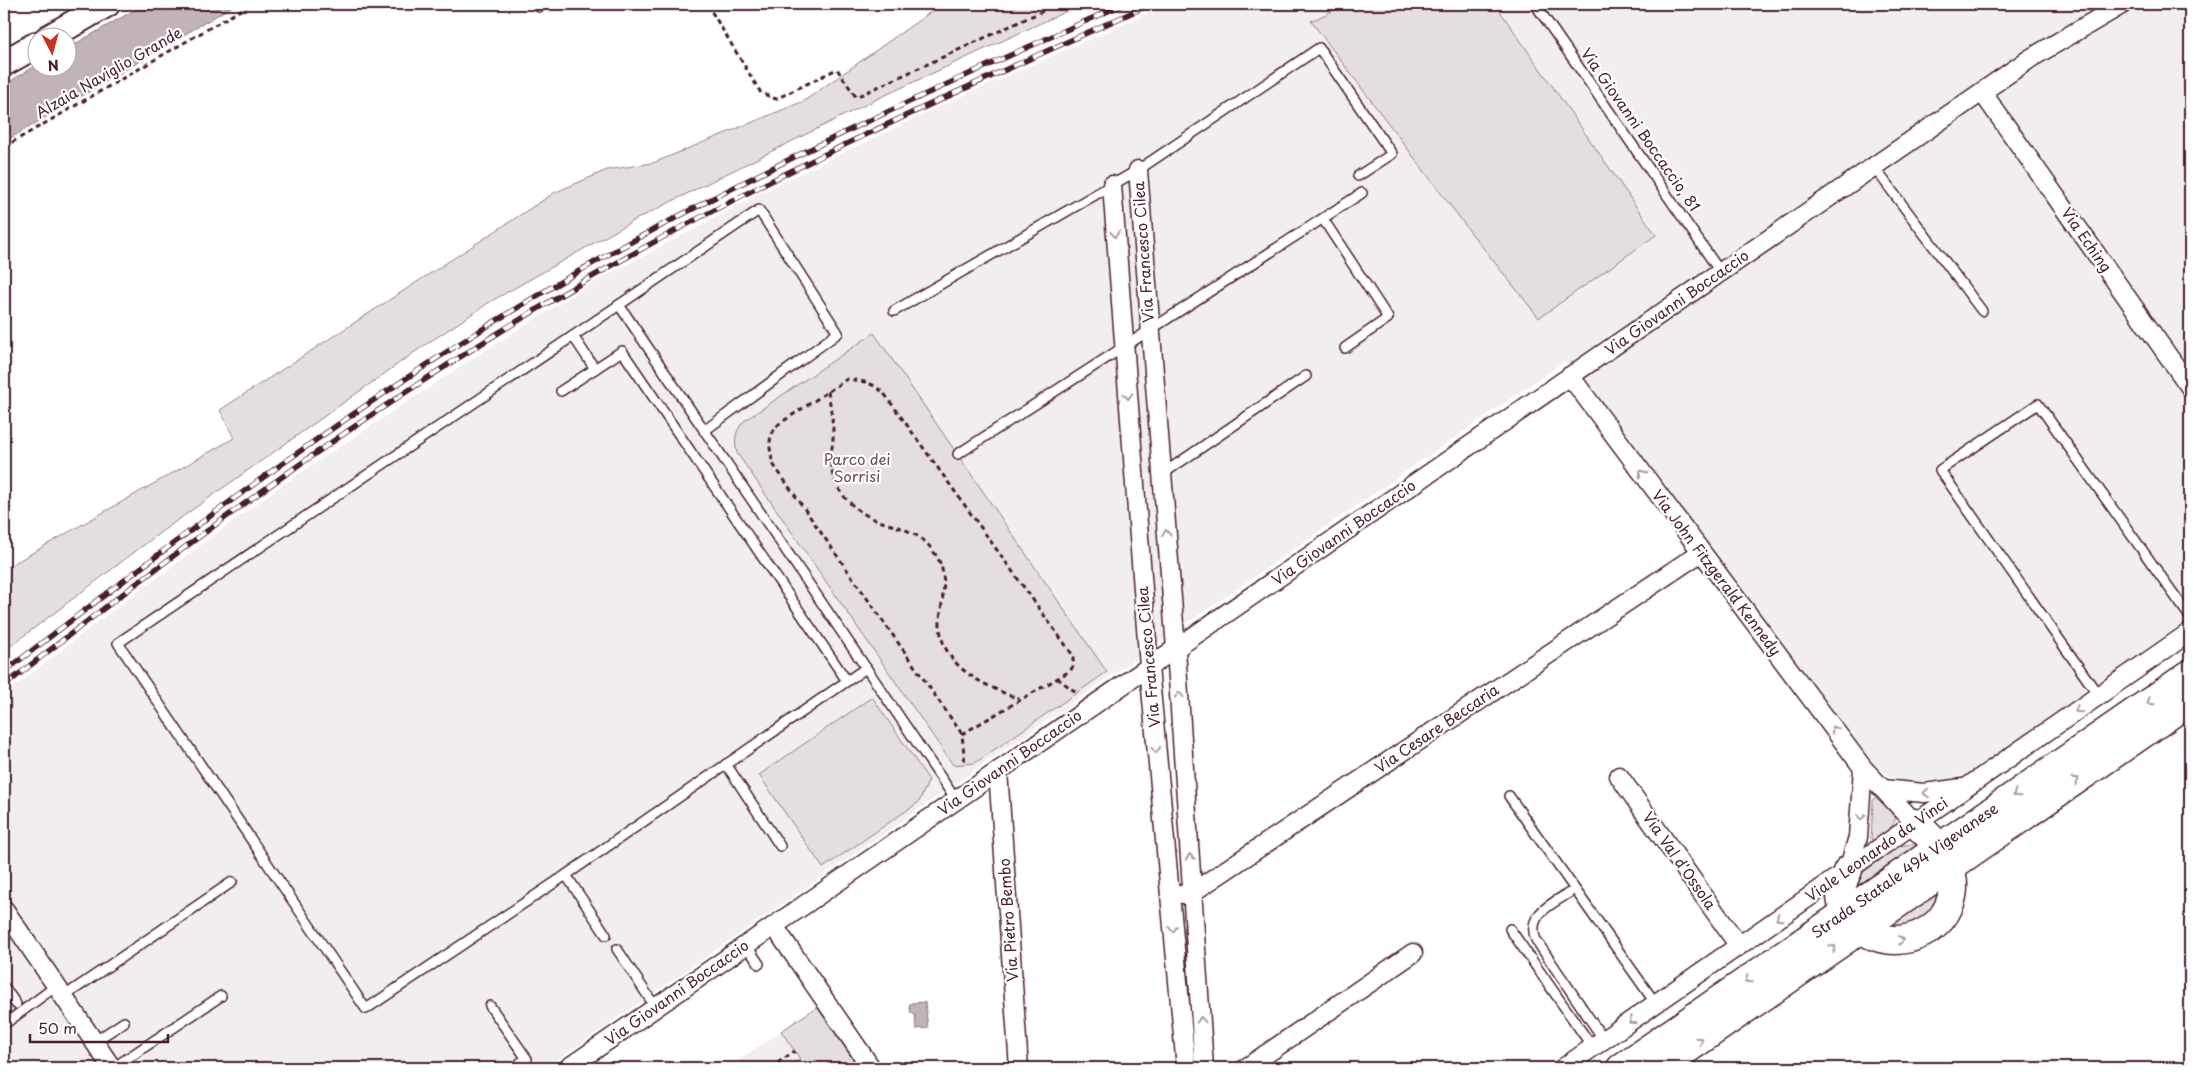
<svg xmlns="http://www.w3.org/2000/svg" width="2194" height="1072" font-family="'Playpen Sans',sans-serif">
  <rect width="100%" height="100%" fill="#fff"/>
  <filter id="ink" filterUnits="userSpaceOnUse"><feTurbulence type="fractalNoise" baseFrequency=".02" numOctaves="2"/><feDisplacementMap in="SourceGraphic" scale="10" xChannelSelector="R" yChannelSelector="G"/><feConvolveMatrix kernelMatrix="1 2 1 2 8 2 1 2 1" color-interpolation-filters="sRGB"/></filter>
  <g filter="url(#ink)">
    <g fill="#f2eeef">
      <path d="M 1168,4 L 2190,4 L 2190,623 L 1974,772 L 1949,779 L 1908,782 L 1889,776 L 1870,760 L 1565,361 L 546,1068 L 4,1068 L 4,695 L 105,616 L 275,490 L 470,360 L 589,285 L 774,186 L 940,106 Z"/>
      <path d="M 817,1007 L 859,1068 L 727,1068 Z"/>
    </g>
    <g fill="#e5dee0" stroke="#987e86">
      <path d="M 942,4 L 1082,4 L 877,99 L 724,175 L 633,221 L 490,302 L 422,347 L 161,532 L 4,651 L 4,569 L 234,438 L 220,410 L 554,193 L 607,170 L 653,163 L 804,101 Z"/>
      <path d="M 1348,4 L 1495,4 L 1656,235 L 1539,318 L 1468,229 L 1311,21 Z"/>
      <path d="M 874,333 L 1107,672 L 975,763 L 953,765 L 737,453 C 734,440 735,431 744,421 Z"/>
      <path d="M 872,697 L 929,780 L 919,802 L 823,868 L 759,775 Z"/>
      <path d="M 1878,796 L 1896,815 C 1895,827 1884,836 1873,840 L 1871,839 L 1873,800 Z"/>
      <path d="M 1911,844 L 1922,845 L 1859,892 L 1850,885 L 1854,879 L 1899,846 Z"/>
      <path d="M 1937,891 L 1941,897 L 1920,926 L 1891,926 Z"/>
      <path d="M 817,1007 L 859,1068 L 787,1068 L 800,1059 L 781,1031 Z"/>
    </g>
    <g fill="#c1b3b6" stroke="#91787e">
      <path d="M 145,4 L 236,4 L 4,142 L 4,85 L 37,65 L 38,68 L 68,68 L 68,48 Z"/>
      <path d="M 925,1002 L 928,1028 L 916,1029 L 915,1015 L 911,1013 L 909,1005 L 911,1003 Z"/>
    </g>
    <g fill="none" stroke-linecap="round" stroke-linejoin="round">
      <g stroke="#4a1f2b" stroke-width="12">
        <g id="service">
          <path d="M 538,4 L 539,7"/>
          <path d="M 1535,4 L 1721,273"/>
          <path d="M 1874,167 L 1982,311"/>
          <path d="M 1323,219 L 1388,318 L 1345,348"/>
          <path d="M 894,311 L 1138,170 L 1319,48 L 1392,154 L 1358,176"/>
          <path d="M 573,336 L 595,369"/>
          <path d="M 561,391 L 622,351 L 847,681"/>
          <path d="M 704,431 L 838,333 L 759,210 L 619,305 L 956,800"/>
          <path d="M 958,454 L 1362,193"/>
          <path d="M 1161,475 L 1306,376"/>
          <path d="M 2099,696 L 1940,470 L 2038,404 L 2190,617"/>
          <path d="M 726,764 L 780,846"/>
          <path d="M 1509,796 L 1656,1004"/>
          <path d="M 566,875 L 866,668"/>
          <path d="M 1569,893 C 1551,904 1526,915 1536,940 L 1604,1040"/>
          <path d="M 1510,929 L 1593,1048"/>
          <path d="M 606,935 L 566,875 L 366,1009 L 118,643 L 619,305"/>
          <path d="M 746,945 L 759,964"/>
          <path d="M 617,949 L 656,1008"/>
          <path d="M 4,987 L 16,1004"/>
          <path d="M 63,997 L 232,882"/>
          <path d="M 490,1006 L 527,1059 L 520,1063"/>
          <path d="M 6,1023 L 56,986"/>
          <path d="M 94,1042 L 124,1022"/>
          <path d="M 113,1068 L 221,996"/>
        </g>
      </g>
      <g stroke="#4a1f2b" stroke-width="21">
        <g id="minor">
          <path d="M 1982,92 L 2190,387"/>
          <path d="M 1138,170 L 1176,649 L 1204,1068"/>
          <path d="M 1112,185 L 1149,667 L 1186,1068"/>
          <path d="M 1570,376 L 1863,768 L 1915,823"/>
          <path d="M 998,771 L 1019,1068"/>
          <path d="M 1619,776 L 1739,946"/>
          <path d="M 1883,789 L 1924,793 L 1962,788"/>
          <path d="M 1848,870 L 1858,837 L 1863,768"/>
          <path d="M 1183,894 L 1193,892 L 1700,553"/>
          <path d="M 4,909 L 112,1068"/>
          <path d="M 774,926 L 870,1066"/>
          <path d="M 568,1068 L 2031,58 L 2123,4"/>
          <path d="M 1246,1068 L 1413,953"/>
          <path d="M 1563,1068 L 2190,632"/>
        </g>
      </g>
      <g stroke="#4a1f2b" stroke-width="29">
        <g id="secondary">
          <path d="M 48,38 L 107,4"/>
          <path d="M 4,63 L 38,44"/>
        </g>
      </g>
      <g stroke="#4a1f2b" stroke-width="31">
        <g id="primary">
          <path d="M 1848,870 C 1839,888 1837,903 1851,919 C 1891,966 1969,927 1950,868 C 1944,849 1929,836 1915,823"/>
          <path d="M 1621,1068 L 2190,674"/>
          <path d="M 1660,1068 L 2190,701"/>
        </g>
      </g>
      <g stroke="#4a1f2b" stroke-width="3" stroke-dasharray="5 4" stroke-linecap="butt">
        <path d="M 707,4 L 761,93 L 776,99 L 837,69 L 856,97 L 1058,4"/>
        <path d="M 4,147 L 251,4"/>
        <path d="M 828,391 C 830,405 833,419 833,432 C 834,442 830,452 831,463 C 832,491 856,514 882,522 C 901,528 921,533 933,551 C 950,573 942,595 940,620 C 938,666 983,685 1019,699"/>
        <path d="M 1057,678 L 1077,693"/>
        <path d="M 962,734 L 1070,671 L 1074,665 L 1072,654 L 886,396 C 875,383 864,381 847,379 L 779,424 C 767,436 769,447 773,464 L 962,734 L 965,764"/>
        <path d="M 770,1068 L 795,1051"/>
      </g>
      <use href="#service" stroke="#fff" stroke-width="9"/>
      <use href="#minor" stroke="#fff" stroke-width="18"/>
      <use href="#secondary" stroke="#fff" stroke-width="25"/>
      <use href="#primary" stroke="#fff" stroke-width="28"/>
      <g stroke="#4a1f2b" stroke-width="5.5">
        <g id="rail">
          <path d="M 4,672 C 190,529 377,387 581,270 C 756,170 940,86 1124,4"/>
          <path d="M 4,686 C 189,540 380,400 583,282 C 766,176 960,90 1151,4"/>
        </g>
      </g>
      <use href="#rail" stroke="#fff" stroke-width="4" stroke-dasharray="11" stroke-linecap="butt"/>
    </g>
    <defs><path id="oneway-chevron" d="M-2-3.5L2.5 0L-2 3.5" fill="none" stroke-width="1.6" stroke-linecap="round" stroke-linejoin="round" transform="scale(1.25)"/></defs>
    <g stroke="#ae9aa0">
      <use href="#oneway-chevron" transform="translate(1115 234) rotate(85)"/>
      <use href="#oneway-chevron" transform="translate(1128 396) rotate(86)"/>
      <use href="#oneway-chevron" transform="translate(1642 473) rotate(-126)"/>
      <use href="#oneway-chevron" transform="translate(1166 533) rotate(-95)"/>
      <use href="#oneway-chevron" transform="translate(1179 695) rotate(-94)"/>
      <use href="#oneway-chevron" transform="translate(2150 702) rotate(145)"/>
      <use href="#oneway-chevron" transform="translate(2078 710) rotate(145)"/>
      <use href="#oneway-chevron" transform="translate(1834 729) rotate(-127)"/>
      <use href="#oneway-chevron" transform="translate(1156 750) rotate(85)"/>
      <use href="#oneway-chevron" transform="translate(2076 780) rotate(-35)"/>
      <use href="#oneway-chevron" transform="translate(1926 793) rotate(177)"/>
      <use href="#oneway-chevron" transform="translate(2016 794) rotate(145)"/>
      <use href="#oneway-chevron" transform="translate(1861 817) rotate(97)"/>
      <use href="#oneway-chevron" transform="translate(1190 857) rotate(-94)"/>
      <use href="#oneway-chevron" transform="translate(1779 918) rotate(145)"/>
      <use href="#oneway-chevron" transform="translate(1173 929) rotate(85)"/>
      <use href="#oneway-chevron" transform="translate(1901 940) rotate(-7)"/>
      <use href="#oneway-chevron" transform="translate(1833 948) rotate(-36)"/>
      <use href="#oneway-chevron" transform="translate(1748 980) rotate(145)"/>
      <use href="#oneway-chevron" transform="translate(1201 1020) rotate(-94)"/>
      <use href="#oneway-chevron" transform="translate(1632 1021) rotate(145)"/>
      <use href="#oneway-chevron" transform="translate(1700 1040) rotate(-35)"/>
    </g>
  </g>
  <g text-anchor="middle" stroke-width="4.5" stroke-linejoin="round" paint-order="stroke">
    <g font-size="15" fill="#4a1f2b" stroke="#fff">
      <text transform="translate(109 73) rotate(-30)" y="5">Alzaia Naviglio Grande</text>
      <text transform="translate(1640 130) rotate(55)" y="5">Via Giovanni Boccaccio, 81</text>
      <text transform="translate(2086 240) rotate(55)" y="5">Via Eching</text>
      <text transform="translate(1144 252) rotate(-94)" y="5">Via Francesco Cilea</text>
      <text transform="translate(1677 303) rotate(-35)" y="5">Via Giovanni Boccaccio</text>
      <text transform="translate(1344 533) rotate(-35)" y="5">Via Giovanni Boccaccio</text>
      <text transform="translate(1716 573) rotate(53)" y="5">Via John Fitzgerald Kennedy</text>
      <text transform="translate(1149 657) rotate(-95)" y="5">Via Francesco Cilea</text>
      <text transform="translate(1437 729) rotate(-34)" y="5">Via Cesare Beccaria</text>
      <text transform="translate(1010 763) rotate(-35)" y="5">Via Giovanni Boccaccio</text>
      <text transform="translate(1877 850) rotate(-35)" y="5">Viale Leonardo da Vinci</text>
      <text transform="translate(1679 861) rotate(55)" y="5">Via Val d'Ossola</text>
      <text transform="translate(1905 871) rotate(-35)" y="5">Strada Statale 494 Vigevanese</text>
      <text transform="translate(1009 920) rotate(-94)" y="5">Via Pietro Bembo</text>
      <text transform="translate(677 993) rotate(-35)" y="5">Via Giovanni Boccaccio</text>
    </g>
    <g font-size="15" fill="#714f58" stroke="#fff">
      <text x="857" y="465">Parco dei<tspan x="857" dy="17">Sorrisi</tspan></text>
    </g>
  </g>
  <rect width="2194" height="1072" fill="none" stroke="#fff" stroke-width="20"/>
  <rect x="10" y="10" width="2174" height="1052" fill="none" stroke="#4a1f2b" stroke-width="2" filter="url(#ink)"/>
  <g transform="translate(52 52) rotate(174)"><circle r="24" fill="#ffffff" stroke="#b7a5aa"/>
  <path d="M0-4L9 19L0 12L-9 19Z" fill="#c8321e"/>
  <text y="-8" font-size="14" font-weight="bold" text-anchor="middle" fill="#4a1f2b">N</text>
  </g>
  <path d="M30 1034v8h138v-8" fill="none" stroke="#4a1f2b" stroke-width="2.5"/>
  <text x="38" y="1034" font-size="15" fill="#4a1f2b" stroke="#ffffff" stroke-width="4" paint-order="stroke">50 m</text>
</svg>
